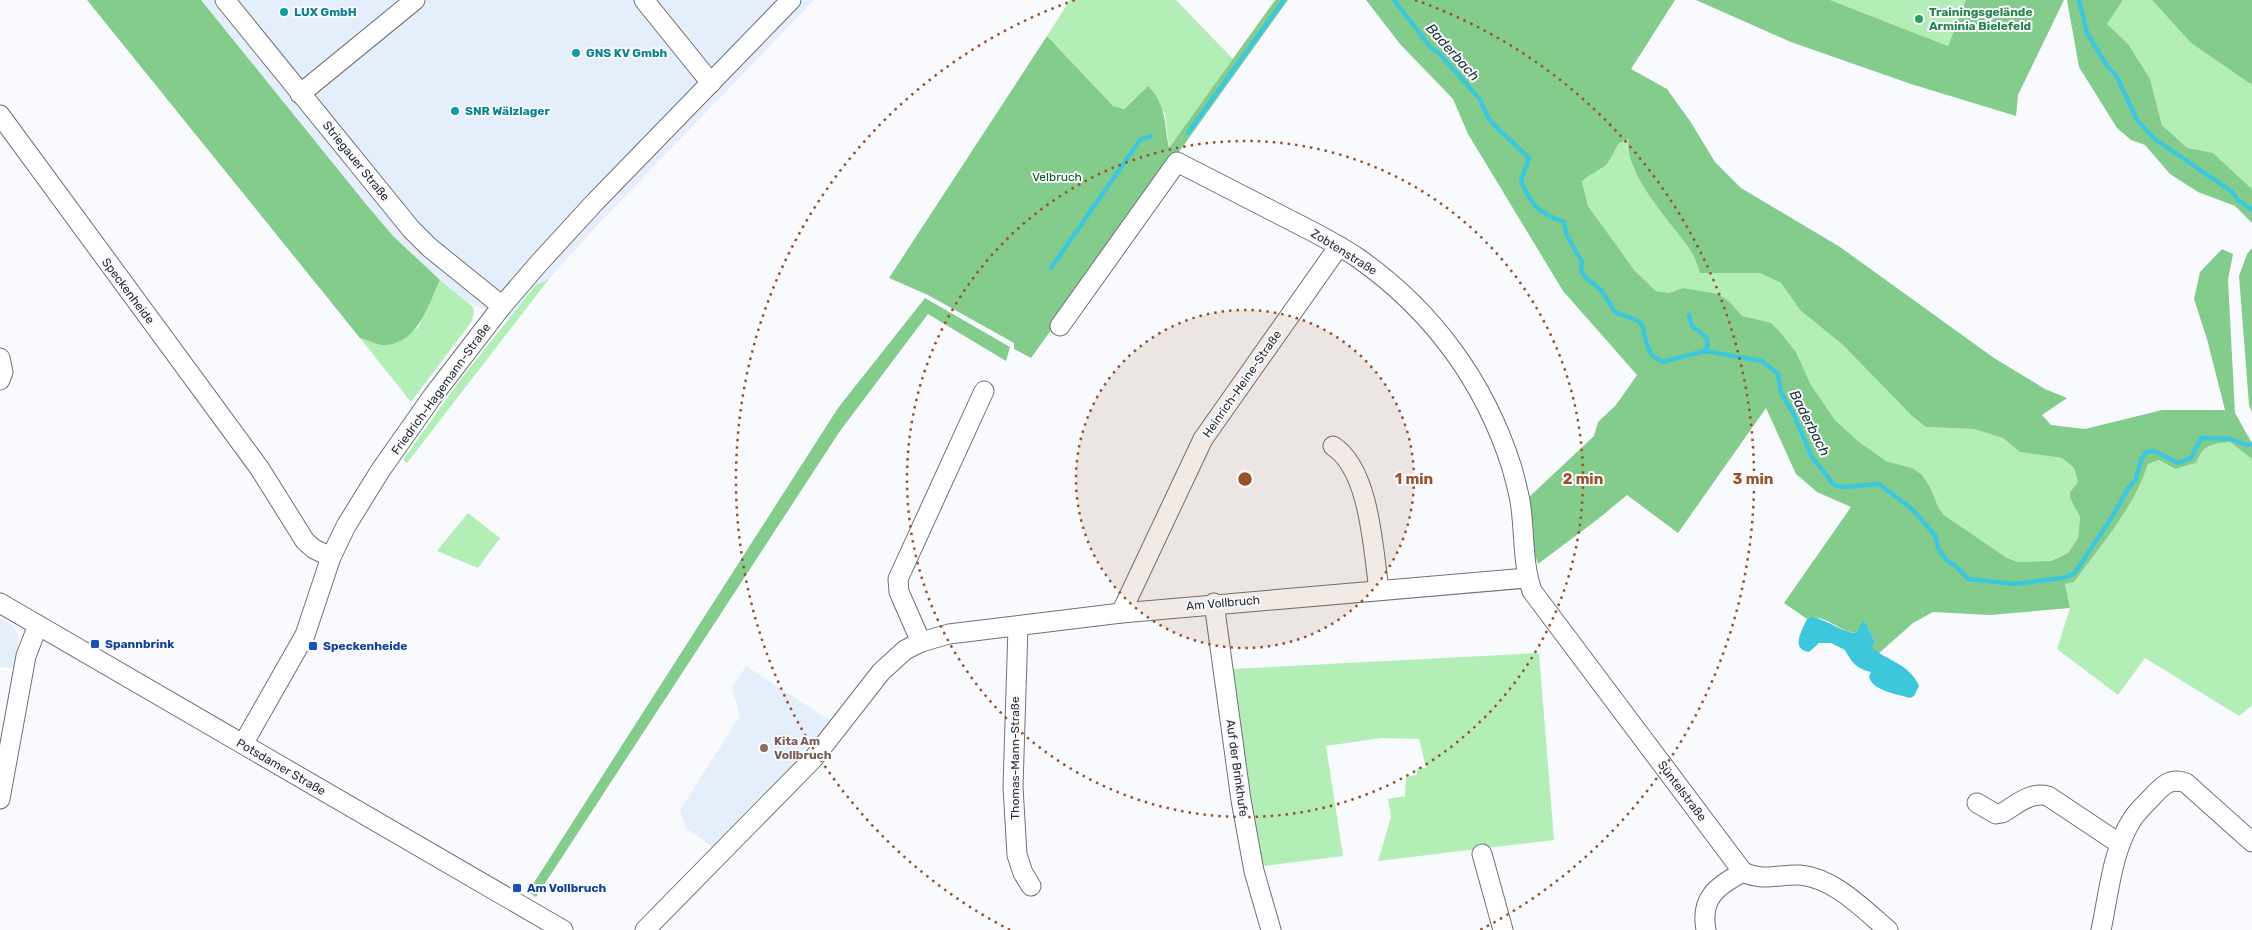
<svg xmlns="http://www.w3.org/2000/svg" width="2252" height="930" font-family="Rubik,sans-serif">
  <rect width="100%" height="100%" fill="#f8fafe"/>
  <g fill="#e5eefb">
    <path d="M 201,0 L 814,0 L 605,217 L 549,279 L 536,285 L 509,319 L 469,303 L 440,280 L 393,236 Z"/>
    <path d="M 0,618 L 11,624 L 16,630 L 19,639 L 14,668 L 0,667 Z"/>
    <path d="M 746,666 L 831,721 L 759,802 L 712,847 L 686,828 L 680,810 L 740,716 L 732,688 Z"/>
  </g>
  <g fill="#b3eeb7">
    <path d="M 1070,0 L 1176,0 L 1233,59 L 1169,148 L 1165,114 L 1148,86 L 1123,109 L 1113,106 L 1047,36 Z"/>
    <path d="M 1830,0 L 1966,0 L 1948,46 Z"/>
    <path d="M 2123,0 L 2152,0 L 2191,43 L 2252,85 L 2252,189 L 2213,153 L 2187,149 L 2162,125 L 2150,79 L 2107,24 Z"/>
    <path d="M 1629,139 L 1633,168 L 1659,208 L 1693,253 L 1701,273 L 1760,273 L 1781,283 L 1800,310 L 1843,345 L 1912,416 L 1926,427 L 1974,429 L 2004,438 L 2020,452 L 2062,458 L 2074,468 L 2078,482 L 2070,492 L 2070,498 L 2080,517 L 2078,538 L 2068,553 L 2051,561 L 2018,562 L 2007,558 L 1944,515 L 1939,509 L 1931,489 L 1912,468 L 1886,461 L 1858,441 L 1835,420 L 1811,385 L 1796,352 L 1771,324 L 1742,316 L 1730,302 L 1690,290 L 1683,288 L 1669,293 L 1656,291 L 1635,271 L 1588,206 L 1582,182 L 1590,174 L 1600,170 L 1610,160 L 1618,144 Z"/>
    <path d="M 549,279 L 407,463 L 403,460 L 460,380 L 536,285 Z"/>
    <path d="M 440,280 L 473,307 L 474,312 L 472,321 L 411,402 L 360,338 L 386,345 L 418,328 Z"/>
    <path d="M 2230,442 L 2252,459 L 2252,705 L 2239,716 L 2145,658 L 2118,695 L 2057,649 L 2070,608 L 2065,584 L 2074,582 C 2101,545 2134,508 2148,464 L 2159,460 L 2175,469 L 2196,463 C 2204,444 2211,443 2230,442 Z"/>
    <path d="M 468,513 L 500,538 L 478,568 L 437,551 Z"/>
    <path d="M 1539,653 L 1554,840 L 1378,861 L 1391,817 L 1388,799 L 1405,796 L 1406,777 L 1417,775 L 1417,768 L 1426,768 L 1419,739 L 1381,738 L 1326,746 L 1343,856 L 1263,866 L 1251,799 L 1232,669 Z"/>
  </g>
  <g fill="#84cc8b" fill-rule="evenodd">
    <path d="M 87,0 L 201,0 L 366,204 L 393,236 L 440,280 C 428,305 419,341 387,345 C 379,346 368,340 360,338 Z"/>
    <path d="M 1275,0 L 1288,0 L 1031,358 L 1014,349 L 1014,343 L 928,295 L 889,278 L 1047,36 L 1113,106 L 1124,109 L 1148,86 C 1167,106 1164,123 1169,148 Z"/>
    <path d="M 1366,0 L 1675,0 L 1631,69 L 1667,89 L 1690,121 L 1715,162 L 1741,188 L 1840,247 L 1994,358 L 2045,389 L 2067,398 L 2042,415 L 2051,425 L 2085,429 L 2162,410 L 2225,410 L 2207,339 L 2194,299 L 2200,272 L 2222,249 L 2233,254 L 2228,280 L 2235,413 L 2252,443 L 2252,459 L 2230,442 C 2211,444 2204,444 2196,463 L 2175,469 L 2159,460 L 2148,464 C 2134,508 2101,545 2074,582 L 2065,584 L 2070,608 L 1990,615 L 1933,612 L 1913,623 L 1878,654 L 1870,646 L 1875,642 L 1867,625 L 1862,626 L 1856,633 C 1839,632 1825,613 1807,619 L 1784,603 L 1851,507 L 1817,492 L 1796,474 L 1766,408 L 1678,533 L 1627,495 L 1598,519 L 1538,564 L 1534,551 L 1528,498 L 1594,436 L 1598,422 L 1616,405 L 1637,375 L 1563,291 L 1468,134 L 1453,99 L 1400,44 ZM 1629,139 C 1622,172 1673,224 1691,251 C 1695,258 1698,266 1700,273 L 1760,273 L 1781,283 L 1800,310 L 1843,345 L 1912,416 L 1926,427 L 1974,429 L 2003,438 L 2020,452 L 2062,458 L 2074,468 L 2078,482 L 2070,492 L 2070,498 L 2080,517 L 2078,538 L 2068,553 L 2051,561 L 2018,562 L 2007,558 L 1944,515 L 1939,509 L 1931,489 L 1922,475 L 1912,468 L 1886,461 L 1858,441 L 1835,420 L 1811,385 L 1796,352 L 1779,331 L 1771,323 L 1742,316 L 1730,302 L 1718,294 L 1683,288 L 1669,293 L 1656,291 L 1635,271 L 1588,206 L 1582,182 C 1587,176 1592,174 1599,170 C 1609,165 1613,154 1618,144 Z"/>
    <path d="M 1696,0 L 1830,0 L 1948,46 L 1966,0 L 2064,0 L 2018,95 L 2016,116 L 1911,84 L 1791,42 Z"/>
    <path d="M 2067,0 L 2123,0 L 2107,24 L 2128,44 L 2150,79 L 2162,125 L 2187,148 L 2213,153 L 2252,189 L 2252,223 L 2235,206 L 2198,192 L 2170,174 L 2145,145 L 2131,140 L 2117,128 L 2079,67 Z"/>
    <path d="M 2152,0 L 2252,0 L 2252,85 L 2191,43 Z"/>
    <path d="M 2252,248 L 2252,412 L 2249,405 L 2239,276 L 2247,254 Z"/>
    <path d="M 925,298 L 1010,347 L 1006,361 L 928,314 L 840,431 L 536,897 L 528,892 L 838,408 Z"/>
  </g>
  <path fill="#3dc7dc" d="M 1812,617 C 1828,620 1841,632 1856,633 L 1863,621 L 1867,625 L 1875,642 L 1871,647 C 1886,660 1911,665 1919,686 L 1914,696 L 1910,698 C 1897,694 1873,691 1869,677 L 1871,672 C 1857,669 1851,662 1845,650 L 1831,643 L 1819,643 L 1809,652 C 1790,649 1802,630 1807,619 Z"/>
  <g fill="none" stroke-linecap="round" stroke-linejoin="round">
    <g stroke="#3dc7dc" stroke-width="4.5">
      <path d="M 1394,0 L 1431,48 L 1440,54 L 1476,95"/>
      <path d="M 2079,0 L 2087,33 L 2107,66 L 2116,75 L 2137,120 L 2156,140 L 2231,191 L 2238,200 L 2252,210"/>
      <path d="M 1479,98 L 1489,119 L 1498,129 L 1529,158 L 1521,181 C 1532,206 1537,212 1564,222 L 1566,234 L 1582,262 L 1581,270 L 1585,277 L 1601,290 L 1615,312 L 1638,321 L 1642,325 L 1647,345 L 1652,355 L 1662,362 L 1705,351 L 1762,361 L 1778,374 L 1781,393 L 1793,413 L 1812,457 L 1834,485 L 1843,487 L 1879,484 L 1912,509 L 1935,535 L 1938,548 L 1947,561 L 1956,566 L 1968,579 L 2015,584 L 2062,578 L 2074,574 L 2112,517 L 2128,488 L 2136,479 L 2141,460 L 2146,452 L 2154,451 L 2178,463 L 2191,458 L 2201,438 L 2231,439 L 2246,445 L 2252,444"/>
      <path d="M 1188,133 L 1284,0"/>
      <path d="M 1051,268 L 1140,140 L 1151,136"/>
      <path d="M 1689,315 L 1692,326 L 1706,337 L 1708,343 L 1705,351"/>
    </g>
    <g stroke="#6d7277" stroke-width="21">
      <g id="minor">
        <path d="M 225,0 L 411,229 L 429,247 L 502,306"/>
        <path d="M 644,0 L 711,83"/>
        <path d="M 300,94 L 415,0"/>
        <path d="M 0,115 L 260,469 L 305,541 L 314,549 L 331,557"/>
        <path d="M 1060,326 L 1177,162 C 1214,181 1251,200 1288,219 C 1312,231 1336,243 1358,258 C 1432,310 1485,382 1512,468 C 1515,479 1518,490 1520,501 C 1525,531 1522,562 1532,591 L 1743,872 C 1764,882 1779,874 1800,875 C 1834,878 1863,909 1888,930"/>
        <path d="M 0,358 L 3,372 L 0,380"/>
        <path d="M 1333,446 C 1370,470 1373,549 1379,590"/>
        <path d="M 0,603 L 563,930"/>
        <path d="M 1214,603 L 1241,800 L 1254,871 L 1271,930"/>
        <path d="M 1121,613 L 1203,439 L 1339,246"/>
        <path d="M 1018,627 L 1013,787 L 1017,855 L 1023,873 L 1031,886"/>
        <path d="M 921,642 L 899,592 L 898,579 L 984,391"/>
        <path d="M 243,744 L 305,635 L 331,557 L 346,526 L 380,471 L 432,397 L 502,306 L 539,263 L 595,202 L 791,0"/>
        <path d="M 0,799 L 26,656 L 38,625"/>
        <path d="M 1977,803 L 1996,814 L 2002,813 C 2016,805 2031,791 2048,796 L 2120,844"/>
        <path d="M 1482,854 L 1503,930"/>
        <path d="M 645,930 L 813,759 L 881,672 L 905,650 L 921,642 L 949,634 L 1121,613 L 1527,578"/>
        <path d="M 1706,930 C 1700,898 1717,886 1743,872"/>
        <path d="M 2101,930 C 2109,893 2112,850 2133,818 C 2138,811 2145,804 2151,798 C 2162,786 2170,777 2186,783 L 2252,842"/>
      </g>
    </g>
    <use href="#minor" stroke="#fff" stroke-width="19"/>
  </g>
  <circle cx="1245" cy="479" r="169" fill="#985228" fill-opacity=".12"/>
  <g fill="none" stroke="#985228" stroke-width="2.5" stroke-dasharray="2.5 5">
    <circle cx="1245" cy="479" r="169"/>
    <circle cx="1245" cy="479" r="338"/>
    <path d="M1010 930A508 508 0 0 1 1075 0M1415 0A508 508 0 0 1 1480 930"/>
  </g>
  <g fill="#0f9aa8" stroke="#f8fafe" stroke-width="2">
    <circle cx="284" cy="12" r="5"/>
    <circle cx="576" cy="53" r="5"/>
    <circle cx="455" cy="111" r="5"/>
  </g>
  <circle fill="#2e9e5b" stroke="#f8fafe" stroke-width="2" cx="1919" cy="19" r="5"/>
  <g fill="#1a4fb4" stroke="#f8fafe" stroke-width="2">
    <rect x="90" y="639" width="10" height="10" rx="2.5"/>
    <rect x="308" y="641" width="10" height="10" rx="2.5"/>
    <rect x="512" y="883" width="10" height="10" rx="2.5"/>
  </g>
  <circle fill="#8d6e63" stroke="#f8fafe" stroke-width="2" cx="764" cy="748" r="5"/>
  <g text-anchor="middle" stroke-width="4" stroke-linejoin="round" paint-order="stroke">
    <g font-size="12" font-weight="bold" fill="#0d838f" stroke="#f8fafe" text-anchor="start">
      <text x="294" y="16">LUX GmbH</text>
      <text x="586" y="57">GNS KV Gmbh</text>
      <text x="465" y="115">SNR Wälzlager</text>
    </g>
    <g font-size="12" font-weight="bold" fill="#27864d" stroke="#f8fafe" text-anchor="start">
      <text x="1929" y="16">Trainingsgelände<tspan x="1929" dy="14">Arminia Bielefeld</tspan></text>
    </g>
    <g font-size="12" fill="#2b2d2f" stroke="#f8fafe">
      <text transform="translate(356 161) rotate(51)" y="4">Striegauer Straße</text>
      <text transform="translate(1344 252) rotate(32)" y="4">Zobtenstraße</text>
      <text transform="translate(128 291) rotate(53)" y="4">Speckenheide</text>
      <text transform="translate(1242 384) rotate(-55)" y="4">Heinrich-Heine-Straße</text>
      <text transform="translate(441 389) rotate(-54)" y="4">Friedrich-Hagemann-Straße</text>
      <text transform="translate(1223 603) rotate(-5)" y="4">Am Vollbruch</text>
      <text transform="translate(1015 758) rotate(-90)" y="4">Thomas-Mann-Straße</text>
      <text transform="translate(281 767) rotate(30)" y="4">Potsdamer Straße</text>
      <text transform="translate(1237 768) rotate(82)" y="4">Auf der Brinkhufe</text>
      <text transform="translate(1682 791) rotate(53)" y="4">Süntelstraße</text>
    </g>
    <g font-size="12" fill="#0a5b1f" stroke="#f8fafe">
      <text x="1057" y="181">Velbruch</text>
    </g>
    <g font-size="12" font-weight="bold" fill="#164399" stroke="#f8fafe" text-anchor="start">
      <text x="105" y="648">Spannbrink</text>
      <text x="323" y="650">Speckenheide</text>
      <text x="527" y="892">Am Vollbruch</text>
    </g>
    <g font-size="12" font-weight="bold" fill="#785e54" stroke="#f8fafe" text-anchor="start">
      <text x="774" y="745">Kita Am<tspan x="774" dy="14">Vollbruch</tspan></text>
    </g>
    <g font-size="14" font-style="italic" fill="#1d3438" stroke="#f8fafe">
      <text transform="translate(1453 52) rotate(48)" y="5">Baderbach</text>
      <text transform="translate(1810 423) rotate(63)" y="5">Baderbach</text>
    </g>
  </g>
  <circle cx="1245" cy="479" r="8" fill="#985228" stroke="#f8fafe" stroke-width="2.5"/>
  <g font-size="15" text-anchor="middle" font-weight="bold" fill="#985228" stroke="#f8fafe" stroke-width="4" stroke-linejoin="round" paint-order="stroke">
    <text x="1414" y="484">1 min</text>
    <text x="1583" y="484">2 min</text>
    <text x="1753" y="484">3 min</text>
  </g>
</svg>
